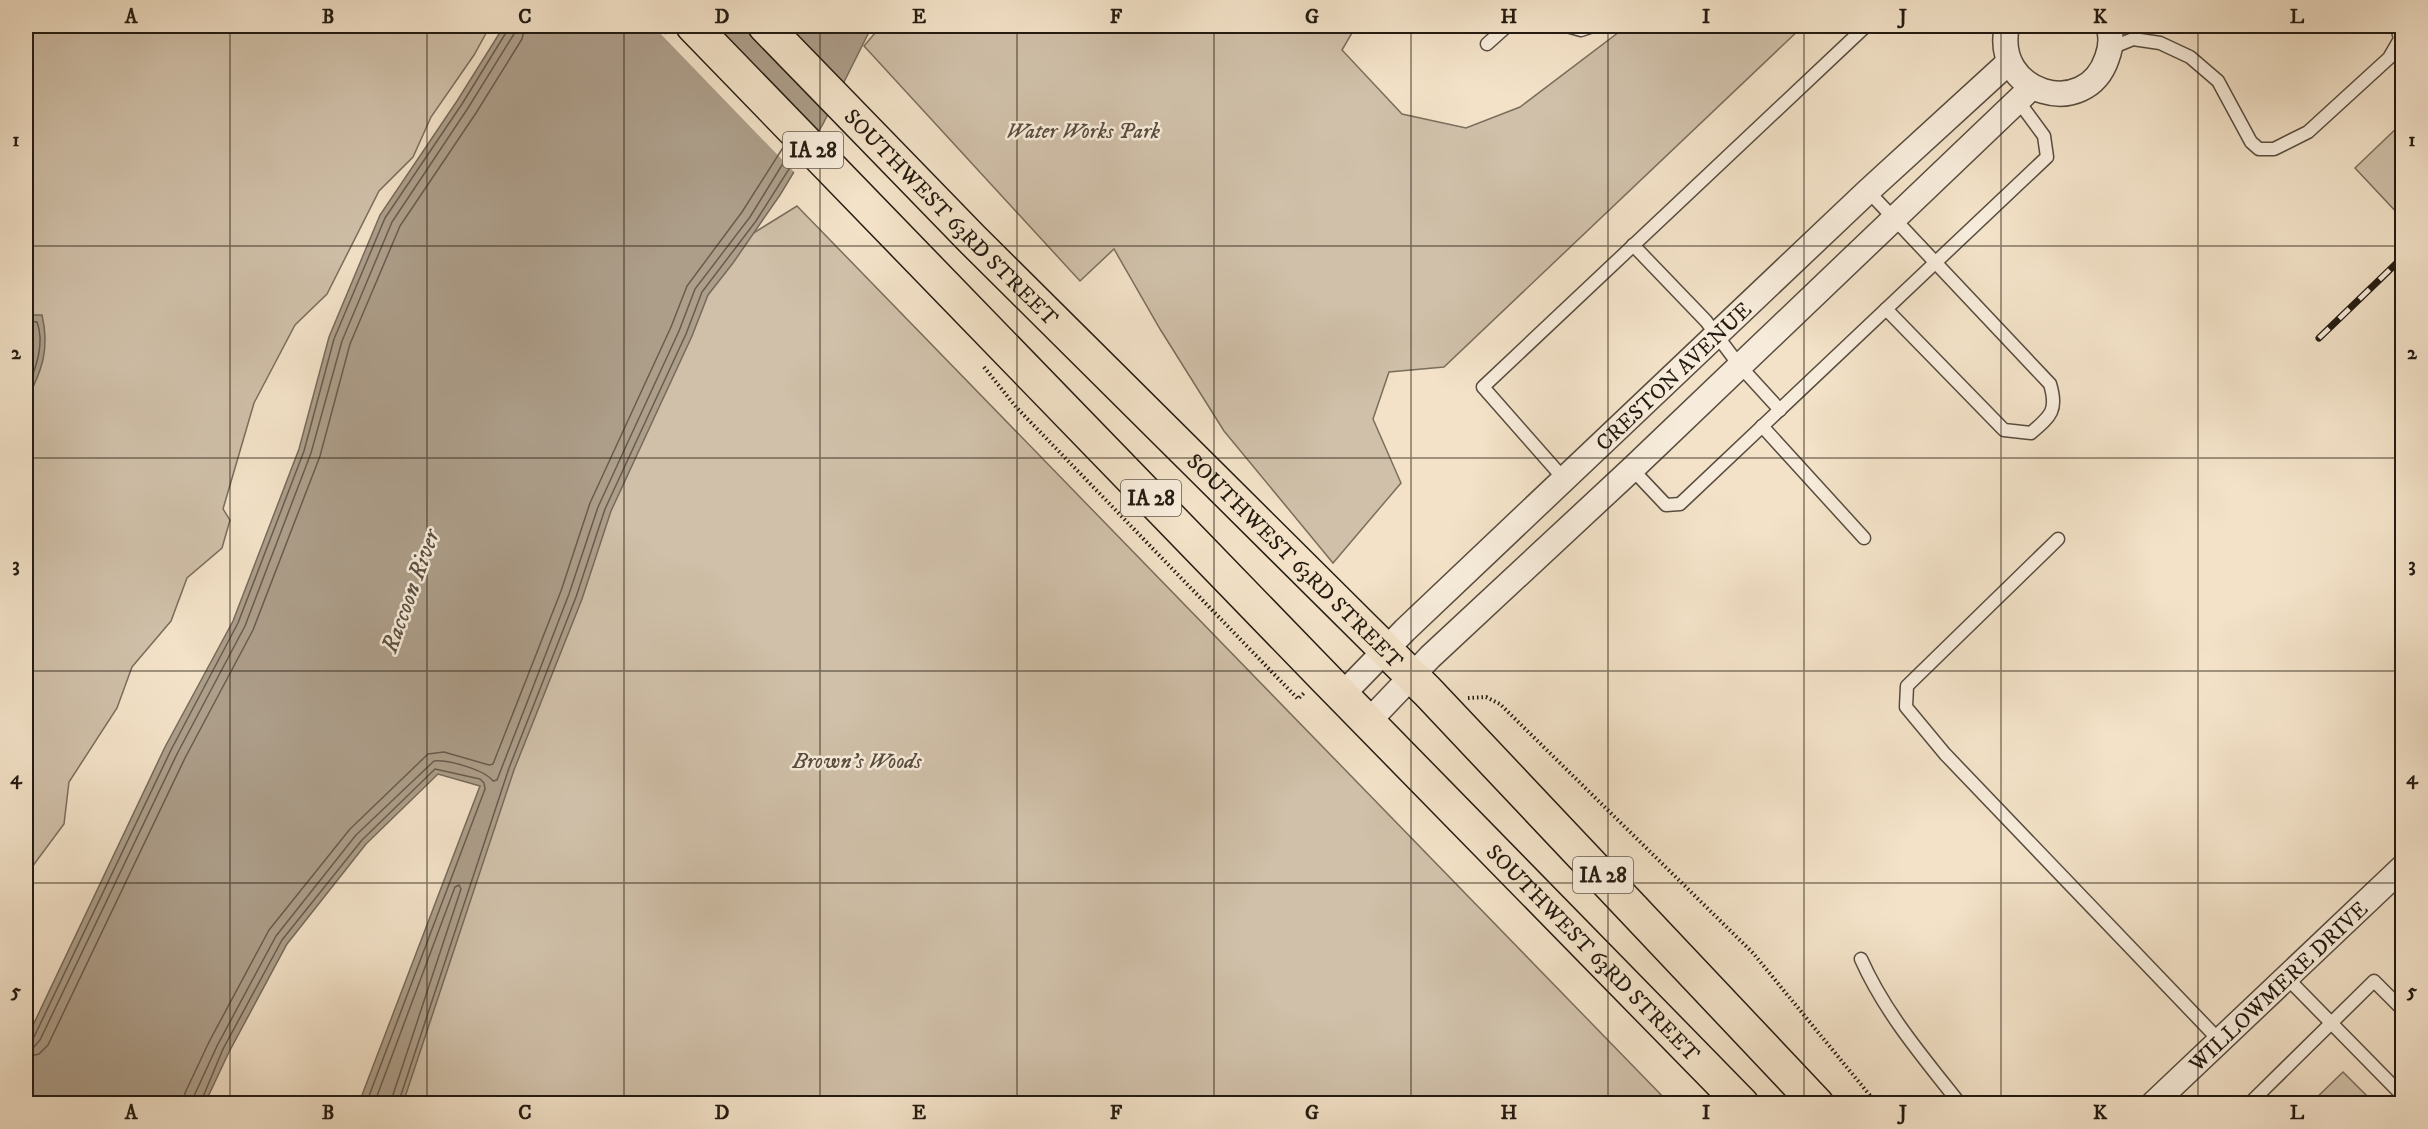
<svg xmlns="http://www.w3.org/2000/svg" width="2428" height="1129" font-family="'IM FELL DW Pica',serif">
  <rect width="100%" height="100%" fill="#f3e2c8"/>
  <filter id="stains"><feTurbulence type="fractalNoise" baseFrequency=".00333" numOctaves="4"/><feColorMatrix values="0 0 0 0 .2 0 0 0 0 .09 0 0 0 0 .02 0 0 0 .5 -.17"/></filter>
  <radialGradient id="worn" r=".72"><stop offset=".6" stop-color="#630" stop-opacity="0"/><stop offset="1" stop-color="#630" stop-opacity=".3"/></radialGradient>
  <g fill="#d0c0a9" stroke="#7a6e5d" stroke-width="1.5">
    <path d="M 26,26 L 490,26 L 474,55 L 431,117 L 413,157 L 379,191 L 327,294 L 295,325 L 254,403 L 223,509 L 230,520 L 222,548 L 187,578 L 171,621 L 132,667 L 117,708 L 69,782 L 64,824 L 29,871 L 26,902 Z"/>
    <path d="M 881,26 L 1356,26 L 1342,50 L 1402,114 L 1466,128 L 1520,107 L 1627,26 L 1803,26 L 1444,367 L 1389,372 L 1373,419 L 1401,483 L 1333,563 L 1224,431 L 1160,329 L 1114,249 L 1080,281 L 864,46 Z"/>
    <path d="M 2402,123 L 2402,218 L 2355,168 Z"/>
    <path d="M 797,206 L 1669,1103 L 376,1104 L 665,288 Z"/>
    <path d="M 2343,1072 L 2374,1103 L 2311,1103 Z"/>
  </g>
  <g fill="#ad9e8a" stroke="#766a5a" stroke-width="1.5">
    <path d="M 504,26 L 872,26 L 823,124 L 780,195 L 733,263 L 708,295 L 692,336 L 611,511 L 582,599 L 514,770 L 403,1103 L 359,1103 L 480,786 L 438,774 L 366,844 L 287,944 L 229,1052 L 205,1103 L 26,1104 L 26,1040 L 165,747 L 233,621 L 299,449 L 329,337 L 380,215 L 457,101 Z"/>
    <path d="M 28,315 L 42,315 C 50,349 42,371 26,401 L 26,316 Z"/>
  </g>
  <path fill="#f3e2c8" d="M 653,26 L 712,26 L 819,137 L 796,174 Z"/>
  <g fill="none" stroke-linecap="round" stroke-linejoin="round">
    <g stroke="#685c4e" stroke-width="1.5">
      <path d="M 26,321 L 37,322 C 45,343 36,370 26,389"/>
      <path d="M 26,1041 L 34,1037 L 171,750 L 238,623 L 304,451 L 334,339 L 385,218 L 462,104 L 507,31 L 508,26"/>
      <path d="M 26,1048 L 34,1047 L 40,1040 L 177,754 L 245,626 L 311,453 L 342,341 L 392,222 L 468,108 L 514,34 L 516,26"/>
      <path d="M 26,1057 L 39,1054 L 48,1045 L 185,758 L 253,630 L 320,456 L 350,344 L 400,226 L 476,113 L 522,39 L 525,26"/>
      <path d="M 184,1104 L 185,1093 L 209,1042 L 269,930 L 350,829 L 428,754 L 444,752 L 489,765 L 493,764 L 561,591 L 590,503 L 671,327 L 687,286 L 742,212 L 784,146"/>
      <path d="M 193,1104 L 194,1096 L 217,1046 L 276,936 L 356,835 L 434,761 C 447,759 485,770 493,781 L 497,780 L 569,594 L 598,507 L 679,331 L 695,289 L 750,217 L 790,152"/>
      <path d="M 200,1104 L 223,1049 L 282,940 L 362,840 L 435,769 L 480,779 L 484,783 L 485,789 L 366,1104"/>
      <path d="M 374,1104 L 455,887 L 459,885 L 461,889 L 390,1104"/>
      <path d="M 398,1104 L 509,768 L 576,597 L 605,509 L 686,334 L 702,292 L 756,221 L 796,158"/>
    </g>
    <g stroke="#584d3f" stroke-width="15">
      <g id="service">
        <path d="M 1567,26 L 1581,30 L 1593,26"/>
        <path d="M 1487,44 L 1507,26"/>
        <path d="M 2111,48 L 2133,39 L 2160,43 L 2190,57 L 2218,81 L 2251,142 L 2259,149 L 2274,149 L 2308,132 L 2389,58 L 2400,39 L 2397,26"/>
        <path d="M 1868,191 L 2050,384 C 2058,410 2051,416 2031,433 L 2004,430 L 1886,309"/>
        <path d="M 1633,245 L 1706,321 L 1739,365 L 1780,410"/>
        <path d="M 1762,426 L 1864,538"/>
        <path d="M 1632,469 L 1666,505 L 1680,504 L 2047,157 L 2044,136 L 2019,102"/>
        <path d="M 1564,479 L 1483,387 L 1866,26"/>
        <path d="M 2058,539 L 1907,686 L 1906,707 L 1945,754 L 2220,1041"/>
        <path d="M 1861,959 C 1885,1013 1923,1057 1960,1104"/>
        <path d="M 2287,978 L 2402,1095"/>
        <path d="M 2249,1104 L 2374,981 L 2402,1009"/>
      </g>
    </g>
    <g stroke="#584d3f" stroke-width="27">
      <g id="minor">
        <path d="M 2007,26 C 1992,94 2086,121 2107,58 C 2111,47 2112,36 2108,26"/>
        <path id="s1" d="M 1342,695 L 1405,630 L 1868,191 L 2009,62"/>
        <path d="M 1368,722 L 1430,657 L 1632,469 L 2032,87"/>
        <path id="s2" d="M 2153,1104 L 2402,868"/>
      </g>
    </g>
    <g stroke="#241b11" stroke-width="36">
      <g id="primary">
        <path id="s3" d="M 693,26 L 1327,680 L 1742,1104"/>
        <path id="s4" d="M 765,26 L 972,239 L 1428,692 L 1817,1104"/>
      </g>
    </g>
    <g stroke="#241b11" stroke-width="4" stroke-dasharray="1.5 3" stroke-linecap="butt">
      <path d="M 660,26 L 667,33"/>
      <path d="M 984,367 L 1016,407 L 1298,699 L 1305,692"/>
      <path d="M 1468,698 L 1486,697 L 1500,704 L 1753,953 L 1877,1104"/>
    </g>
    <use href="#service" stroke="#f7ecdb" stroke-width="12"/>
    <use href="#minor" stroke="#f7ecdb" stroke-width="24"/>
    <use href="#primary" stroke="#f3e2c8" stroke-width="33"/>
    <g stroke="#241b11" stroke-width="7">
      <path id="rail" d="M 2319,338 L 2402,258"/>
    </g>
    <use href="#rail" stroke="#f7ecdb" stroke-width="4.5" stroke-dasharray="14" stroke-linecap="butt"/>
  </g>
  <path fill="none" stroke="#241b11" stroke-width="1.5" stroke-opacity="0.55" d="M 230,26 L 230,1104M 427,26 L 427,1104M 624,26 L 624,1104M 820,26 L 820,1104M 1017,26 L 1017,1104M 1214,26 L 1214,1104M 1411,26 L 1411,1104M 1608,26 L 1608,1104M 1804,26 L 1804,1104M 2001,26 L 2001,1104M 2198,26 L 2198,1104M 26,246 L 2402,246M 26,458 L 2402,458M 26,671 L 2402,671M 26,883 L 2402,883"/>
  <g text-anchor="middle" stroke-width="5" stroke-linejoin="round" paint-order="stroke">
    <g fill="#f7ecdb" stroke="#635a4e" stroke-width="1.5">
      <rect x="783" y="132" width="60" height="36" rx="4.5"/>
      <rect x="1121" y="480" width="60" height="36" rx="4.5"/>
      <rect x="1573" y="857" width="60" height="36" rx="4.5"/>
    </g>
    <g font-size="21" font-weight="bold" fill="#241b11">
      <text x="813" y="157">IA 28</text>
      <text x="1151" y="505">IA 28</text>
      <text x="1603" y="882">IA 28</text>
    </g>
    <g font-size="22" font-style="italic" fill="#584d3f" stroke="#f7ecdb">
      <text x="1083" y="138">Water Works Park</text>
      <text x="857" y="768">Brown's Woods</text>
    </g>
    <g font-size="22" fill="#241b11" stroke="#f7ecdb">
      <text dy="8" stroke="none"><textPath href="#s4" startOffset="267">SOUTHWEST 63RD STREET</textPath></text>
      <text dy="8" stroke="none"><textPath href="#s1" startOffset="460">CRESTON AVENUE</textPath></text>
      <text dy="8" stroke="none"><textPath href="#s4" startOffset="753">SOUTHWEST 63RD STREET</textPath></text>
      <text dy="8" stroke="none"><textPath href="#s3" startOffset="1292">SOUTHWEST 63RD STREET</textPath></text>
      <text dy="8" stroke="none"><textPath href="#s2" startOffset="172">WILLOWMERE DRIVE</textPath></text>
    </g>
    <g font-size="24" font-style="italic" fill="#5b4f41" stroke="#f7ecdb">
      <text transform="translate(410 591) rotate(-70)" y="8">Raccoon River</text>
    </g>
  </g>
  <rect width="2428" height="1129" fill="none" stroke="#f3e2c8" stroke-width="66"/>
  <rect x="33" y="33" width="2362" height="1063" fill="none" stroke="#241b11" stroke-width="2"/>
  <g font-size="20" text-anchor="middle" font-weight="bold" fill="#241b11">
    <text x="131" y="23">A</text>
    <text x="328" y="23">B</text>
    <text x="525" y="23">C</text>
    <text x="722" y="23">D</text>
    <text x="919" y="23">E</text>
    <text x="1116" y="23">F</text>
    <text x="1312" y="23">G</text>
    <text x="1509" y="23">H</text>
    <text x="1706" y="23">I</text>
    <text x="1903" y="23">J</text>
    <text x="2100" y="23">K</text>
    <text x="2297" y="23">L</text>
    <text x="16" y="146">1</text>
    <text x="2412" y="146">1</text>
    <text x="16" y="359">2</text>
    <text x="2412" y="359">2</text>
    <text x="16" y="571">3</text>
    <text x="2412" y="571">3</text>
    <text x="16" y="784">4</text>
    <text x="2412" y="784">4</text>
    <text x="16" y="997">5</text>
    <text x="2412" y="997">5</text>
    <text x="131" y="1119">A</text>
    <text x="328" y="1119">B</text>
    <text x="525" y="1119">C</text>
    <text x="722" y="1119">D</text>
    <text x="919" y="1119">E</text>
    <text x="1116" y="1119">F</text>
    <text x="1312" y="1119">G</text>
    <text x="1509" y="1119">H</text>
    <text x="1706" y="1119">I</text>
    <text x="1903" y="1119">J</text>
    <text x="2100" y="1119">K</text>
    <text x="2297" y="1119">L</text>
  </g>
  <rect width="100%" height="100%" filter="url(#stains)"/>
  <rect width="100%" height="100%" fill="url(#worn)"/>
</svg>
